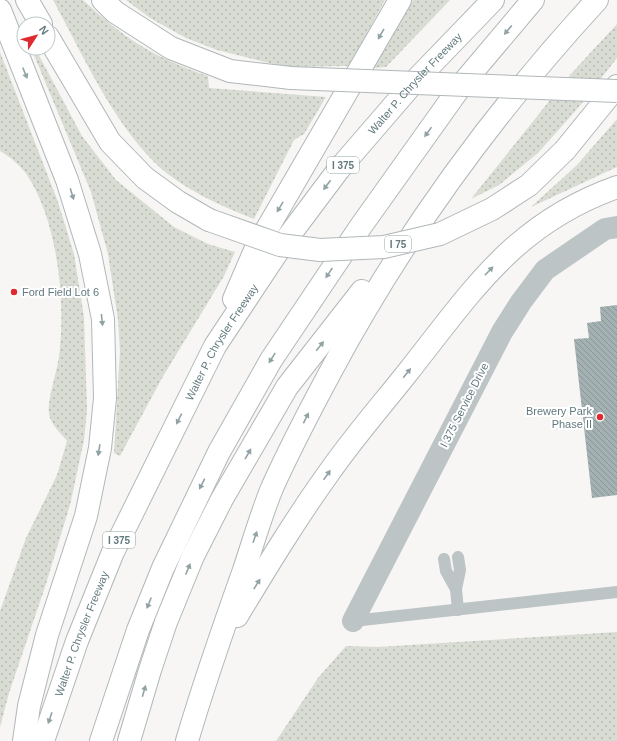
<svg xmlns="http://www.w3.org/2000/svg" width="617" height="741" font-family="Arial,sans-serif">
  <defs>
    <pattern id="grass-dots" width="8" height="8" patternUnits="userSpaceOnUse"><rect width="8" height="8" fill="#d8dcd3"/><path d="M2 2h.1M6 6h.1" fill="none" stroke="#b3b7b0" stroke-width="1.8" stroke-linecap="round"/></pattern>
    <pattern id="building-back-hatch" width="6" height="6" patternUnits="userSpaceOnUse"><rect width="6" height="6" fill="#a4b1b3"/><path d="M-1 5l2 2M0 0l6 6M5-1l2 2" fill="none" stroke="#899597"/></pattern>
  </defs>
  <rect width="100%" height="100%" fill="#f7f6f4"/>
  <g fill="url(#grass-dots)">
    <path d="M 53,0 L 83,0 C 125,39 153,57 208,76 L 209,88 L 326,97 L 304,134 L 294,140 L 254,219 C 219,205 182,189 154,162 C 110,117 83,55 53,0 Z"/>
    <path d="M 126,0 L 385,0 L 349,66 L 285,67 L 217,50 L 186,38 L 150,18 Z"/>
    <path d="M 413,0 L 450,0 L 386,67 L 373,68 L 394,30 Z"/>
    <path d="M 617,24 L 617,58 L 578,108 L 538,153 L 499,185 L 471,199 L 570,75 Z"/>
    <path d="M 31,48 L 35,48 L 82,136 L 116,180 L 174,227 L 208,244 L 235,252 L 224,276 L 162,378 L 120,456 L 114,453 L 120,351 L 118,320 L 108,254 L 91,192 Z"/>
    <path d="M 0,52 L 58,202 L 74,254 L 84,317 L 87,410 L 84,440 L 70,505 L 45,587 L 9,693 L 0,727 L 0,611 L 26,538 L 57,475 L 67,441 C 60,432 51,425 49,414 C 47,401 57,371 59,357 C 66,302 58,222 27,175 C 20,165 10,157 0,151 Z"/>
    <path d="M 617,119 L 617,167 L 531,207 L 577,165 Z"/>
    <path d="M 617,632 L 617,741 L 276,741 L 318,678 L 346,646 L 378,647 Z"/>
  </g>
  <path fill="url(#building-back-hatch)" d="M 617,305 L 617,495 L 592,498 L 574,339 L 589,338 L 587,323 L 601,321 L 600,307 Z"/>
  <g fill="none" stroke-linecap="round" stroke-linejoin="round">
    <g stroke="#b1b7b9" stroke-width="24">
      <g id="highway">
        <path d="M 27,0 L 41,24"/>
        <path d="M 103,0 L 115,12 L 171,48 L 230,71 L 291,78"/>
        <path d="M 0,10 L 67,180 L 90,254 L 103,319 L 105,398 L 100,448 L 86,516 L 47,635 L 29,706 L 24,741"/>
        <path d="M 48,37 L 110,142 L 145,178 L 178,202 L 209,220"/>
        <path d="M 565,150 L 617,86"/>
        <path d="M 234,299 L 256,248 L 400,0"/>
        <path d="M 237,616 C 266,568 295,520 328,474 C 353,438 381,406 408,372 C 472,291 515,223 617,187"/>
        <path id="s1" d="M 43,741 L 77,641 L 113,552 L 215,346 L 282,245 L 339,169 L 414,82 L 493,0"/>
        <path d="M 101,741 L 138,630 L 163,568 L 219,452 L 271,360 L 361,226 L 463,83 L 533,0"/>
        <path d="M 129,741 L 150,670 L 166,622 L 193,556 L 222,499 L 287,387 L 362,291"/>
        <path d="M 187,741 C 204,683 224,626 244,570 C 253,543 261,515 272,488 C 290,448 311,408 332,369 C 404,235 494,112 597,0"/>
      </g>
    </g>
    <g stroke="#bdc4c6" stroke-width="12">
      <path d="M 444,559 L 446,571 L 456,589"/>
      <path d="M 458,610 L 456,589 L 460,570 L 458,557"/>
      <path d="M 353,621 L 617,592"/>
    </g>
    <path stroke="#bdc4c6" stroke-width="22" d="M 353,621 L 502,332 L 521,302 L 545,270 L 605,229 L 617,227"/>
    <use href="#highway" stroke="#fff" stroke-width="22"/>
    <g stroke="#b1b7b9" stroke-width="24" stroke-linecap="butt">
      <g id="highway-bridge">
        <path d="M 291,78 L 617,91"/>
        <path d="M 209,220 L 280,245 L 320,250 L 384,247 L 440,234 L 492,209 L 529,185 L 565,150"/>
      </g>
    </g>
    <use href="#highway-bridge" stroke="#fff" stroke-width="22"/>
  </g>
  <defs><path id="oneway-solid" d="M-6-.8H1V-3.2L6.5 0L1 3.2V.8H-6Z"/></defs>
  <g fill="#91a2a5">
    <use href="#oneway-solid" transform="translate(508 30) rotate(130)"/>
    <use href="#oneway-solid" transform="translate(381 34) rotate(120)"/>
    <use href="#oneway-solid" transform="translate(25 73) rotate(68)"/>
    <use href="#oneway-solid" transform="translate(428 132) rotate(126)"/>
    <use href="#oneway-solid" transform="translate(327 185) rotate(127)"/>
    <use href="#oneway-solid" transform="translate(72 194) rotate(73)"/>
    <use href="#oneway-solid" transform="translate(280 207) rotate(121)"/>
    <use href="#oneway-solid" transform="translate(489 271) rotate(-46)"/>
    <use href="#oneway-solid" transform="translate(329 273) rotate(124)"/>
    <use href="#oneway-solid" transform="translate(102 320) rotate(84)"/>
    <use href="#oneway-solid" transform="translate(320 346) rotate(-51)"/>
    <use href="#oneway-solid" transform="translate(272 358) rotate(122)"/>
    <use href="#oneway-solid" transform="translate(407 373) rotate(-51)"/>
    <use href="#oneway-solid" transform="translate(306 418) rotate(-64)"/>
    <use href="#oneway-solid" transform="translate(179 419) rotate(116)"/>
    <use href="#oneway-solid" transform="translate(99 450) rotate(99)"/>
    <use href="#oneway-solid" transform="translate(248 454) rotate(-60)"/>
    <use href="#oneway-solid" transform="translate(327 475) rotate(-55)"/>
    <use href="#oneway-solid" transform="translate(202 484) rotate(117)"/>
    <use href="#oneway-solid" transform="translate(255 537) rotate(-71)"/>
    <use href="#oneway-solid" transform="translate(188 569) rotate(-67)"/>
    <use href="#oneway-solid" transform="translate(257 584) rotate(-58)"/>
    <use href="#oneway-solid" transform="translate(149 603) rotate(112)"/>
    <use href="#oneway-solid" transform="translate(144 691) rotate(-74)"/>
    <use href="#oneway-solid" transform="translate(50 718) rotate(109)"/>
  </g>
  <g fill="#e02a32" stroke="#fff" stroke-width="1.5">
    <circle cx="14" cy="292" r="4"/>
    <circle cx="600" cy="417" r="4"/>
  </g>
  <g text-anchor="middle" stroke-width="4" stroke-linejoin="round" paint-order="stroke">
    <g fill="#fff" stroke="#91a2a5" stroke-width="1">
      <rect x="327" y="157" width="32" height="16" rx="3"/>
      <rect x="385" y="236" width="26" height="16" rx="3"/>
      <rect x="103" y="532" width="32" height="16" rx="3"/>
    </g>
    <g font-size="10" font-weight="bold" fill="#627a7e">
      <text x="343" y="169">I 375</text>
      <text x="398" y="248">I 75</text>
      <text x="119" y="544">I 375</text>
    </g>
    <g font-size="11" fill="#627a7e" stroke="#fff">
      <text dy="4" stroke="none"><textPath href="#s1" startOffset="762">Walter P. Chrysler Freeway</textPath></text>
      <text dy="4" stroke="none"><textPath href="#s1" startOffset="438">Walter P. Chrysler Freeway</textPath></text>
      <text transform="translate(464 405) rotate(-63)" y="4">I 375 Service Drive</text>
      <text dy="4" stroke="none"><textPath href="#s1" startOffset="114">Walter P. Chrysler Freeway</textPath></text>
    </g>
    <g font-size="11" fill="#627a7e" stroke="#fff" text-anchor="start">
      <text x="22" y="296">Ford Field Lot 6</text>
      <text x="592" y="415" text-anchor="end">Brewery Park<tspan x="592" dy="13">Phase II</tspan></text>
    </g>
  </g>
  <g transform="translate(36 36) rotate(54)"><circle r="19" fill="#ffffff" stroke="#c0cacb"/>
  <path d="M0-3L7 15L0 10L-7 15Z" fill="#e02a32"/>
  <text y="-6" font-size="11" font-weight="bold" text-anchor="middle" fill="#627a7e">N</text>
  </g>
</svg>
